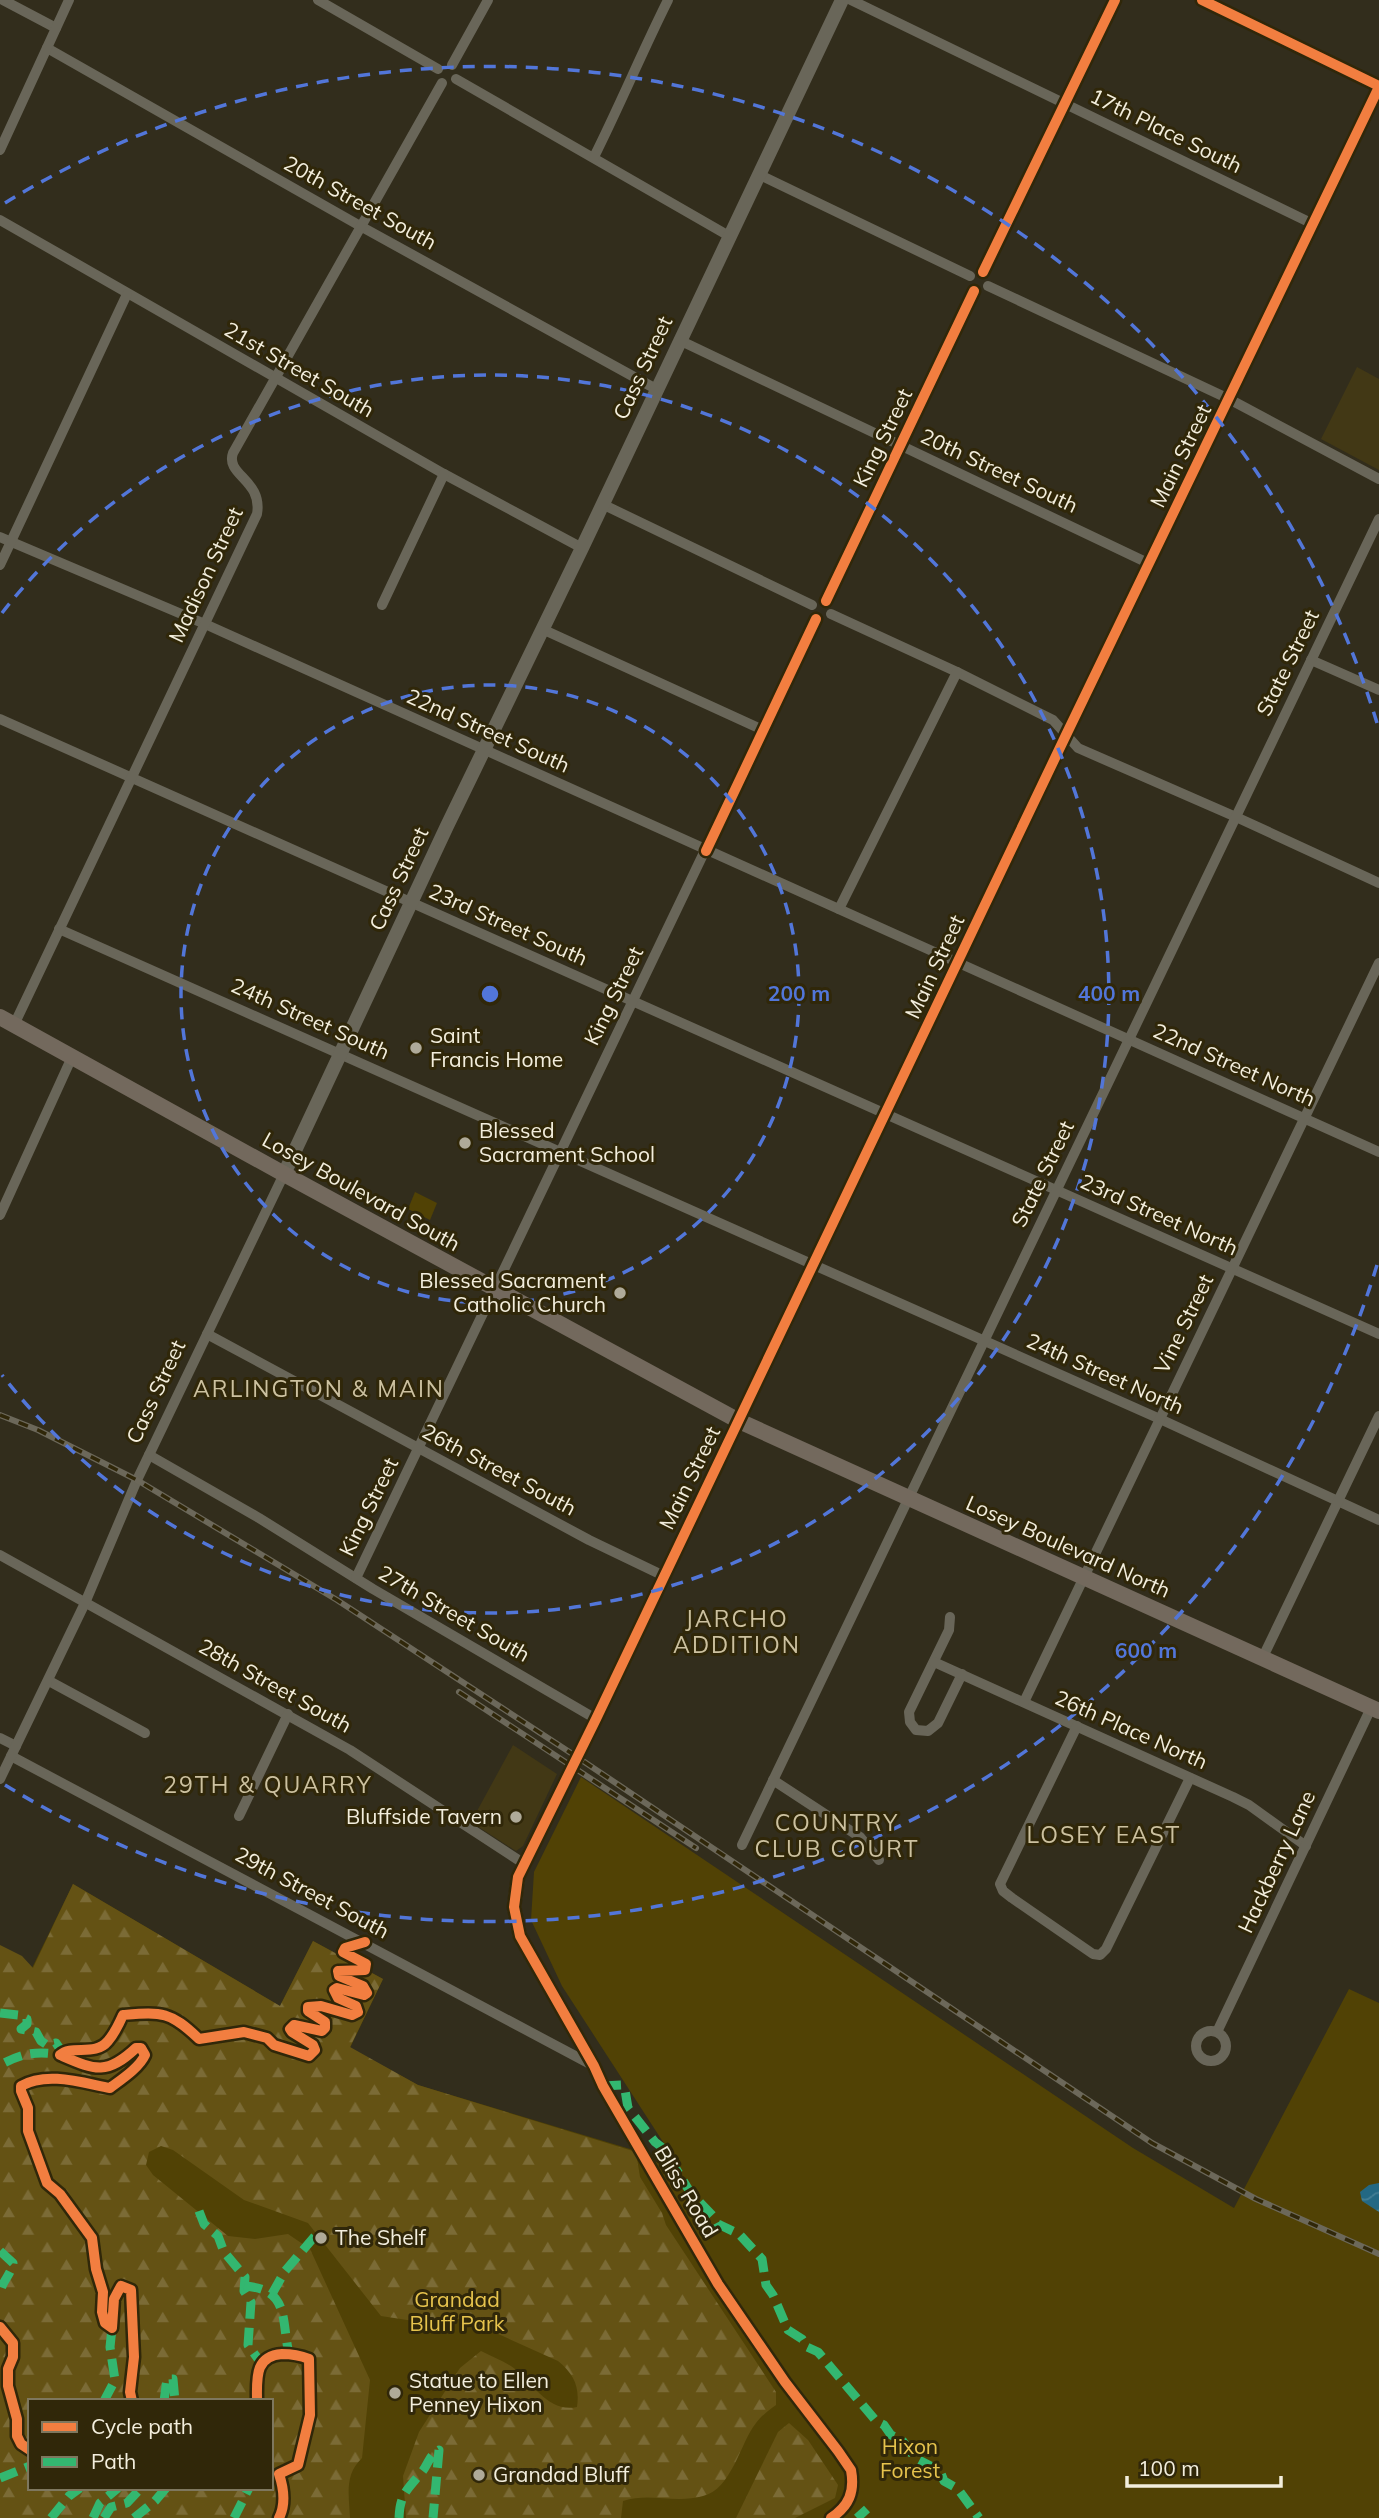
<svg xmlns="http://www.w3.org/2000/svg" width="1379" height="2518" font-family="Mulish,sans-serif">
  <defs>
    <pattern id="forest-firs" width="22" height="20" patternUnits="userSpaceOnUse" patternTransform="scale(1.75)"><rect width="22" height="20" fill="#645214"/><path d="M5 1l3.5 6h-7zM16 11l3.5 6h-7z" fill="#7b6b36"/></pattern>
    <pattern id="water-waves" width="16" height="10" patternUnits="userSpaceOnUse" patternTransform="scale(1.75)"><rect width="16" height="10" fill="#236883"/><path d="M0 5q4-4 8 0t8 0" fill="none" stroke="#437e94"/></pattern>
  </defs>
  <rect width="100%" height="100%" fill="#322d1c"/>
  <g fill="#423815">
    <path d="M 1357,367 L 1379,379 L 1379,470 L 1321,439 Z"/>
    <path d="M 513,1745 L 557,1774 L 523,1846 L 516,1851 L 471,1822 Z"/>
  </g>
  <g fill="#514205" fill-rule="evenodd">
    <path d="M 415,1192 L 437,1203 L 430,1220 L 408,1209 Z"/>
    <path d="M 581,1777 L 1133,2148 L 1234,2208 L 1349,1989 L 1379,2003 L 1379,2518 L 0,2518 L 0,1951 L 32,1968 L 73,1884 L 280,2006 L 313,1941 L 383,1979 L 350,2048 L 418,2085 L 640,2152 L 646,2162 L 676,2162 L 562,1986 L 531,1920 L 534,1872 ZM 30,2401 L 271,2401 L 271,2488 L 30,2488 Z"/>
  </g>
  <g fill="url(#forest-firs)" fill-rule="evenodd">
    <path d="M 73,1884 L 280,2006 L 313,1941 L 383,1979 L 350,2047 L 418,2085 L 636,2152 L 640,2177 L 662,2213 L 666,2225 L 776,2392 L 776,2405 C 769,2410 761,2416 756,2423 C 740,2443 732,2489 703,2496 C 674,2504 650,2492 623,2501 L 621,2518 L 406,2518 L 403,2476 L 419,2432 L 460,2368 L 481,2351 C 492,2357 505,2361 515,2369 C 534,2385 549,2413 577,2407 C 580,2387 574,2374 558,2361 L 467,2320 L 453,2318 L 427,2323 L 381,2316 L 308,2223 L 244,2200 L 173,2150 L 161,2146 L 149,2152 L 146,2165 L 153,2175 L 228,2236 L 255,2239 L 288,2234 L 310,2249 L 370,2380 L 362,2458 C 344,2475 349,2495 350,2518 L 0,2518 L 0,1945 L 22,1956 L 33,1968 ZM 30,2401 L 271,2401 L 271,2488 L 30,2488 Z"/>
    <path d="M 789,2423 L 808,2440 L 838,2485 L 835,2498 L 795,2518 L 736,2518 L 778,2432 Z"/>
  </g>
  <path fill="url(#water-waves)" d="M 1379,2183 L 1379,2212 L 1362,2201 L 1360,2192 L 1369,2185 Z"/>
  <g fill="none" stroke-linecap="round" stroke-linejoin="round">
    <g stroke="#696659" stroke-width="10">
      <path d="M 3,0 L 56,28"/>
      <path d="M 318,0 L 438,69"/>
      <path d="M 851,0 L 1313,224"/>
      <path d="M 1202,0 L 1379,86"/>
      <path d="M 47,48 L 362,227 L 656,389"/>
      <path d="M 452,65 L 488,0"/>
      <path d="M 456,79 L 729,236"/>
      <path d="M 0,150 L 69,0"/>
      <path d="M 594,157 C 620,105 642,52 668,0"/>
      <path d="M 758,174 L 970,276"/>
      <path d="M 0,220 L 444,474 L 582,548"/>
      <path d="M 983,272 L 1115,0"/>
      <path d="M 988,286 L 1229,399 L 1379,479"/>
      <path d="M 679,340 L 1150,564"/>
      <path d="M 602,504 L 812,605"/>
      <path d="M 0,537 L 205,624 L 1379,1152"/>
      <path d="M 0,565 L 127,294"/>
      <path d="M 826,601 L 974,291"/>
      <path d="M 382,605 L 444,474"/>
      <path d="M 831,614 L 957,672 L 1053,720 L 1078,748 L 1236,817 L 1379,883"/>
      <path d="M 542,629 L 763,730"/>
      <path d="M 1311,660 L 1379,690"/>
      <path d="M 0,719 L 1379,1334"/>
      <path d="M 839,909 L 957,672"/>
      <path d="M 59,929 L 1160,1419 L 1379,1520"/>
      <path d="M 14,1025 L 257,514 C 263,480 225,475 233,453 L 442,83"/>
      <path d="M 0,1215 L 72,1057"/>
      <path d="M 207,1334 L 589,1540 L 664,1576"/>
      <path d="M 149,1455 L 259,1518 L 373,1589 L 596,1719"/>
      <path d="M 0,1555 L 350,1750 L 523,1863"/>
      <path d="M 356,1578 L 816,619"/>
      <path d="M 950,1617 L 949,1630 L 909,1712 L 910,1722 L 916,1730 L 928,1731 L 938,1723 L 962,1674"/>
      <path d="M 1262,1659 L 1379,1416"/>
      <path d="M 934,1662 L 1233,1797 L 1249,1805 L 1306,1846"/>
      <path d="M 49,1681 L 145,1733"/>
      <path d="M 1024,1702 L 1379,963"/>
      <path d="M 1077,1726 L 1000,1884 L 1003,1891 L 1012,1898 L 1093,1954 L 1100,1955 L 1106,1949 L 1190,1778"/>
      <path d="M 0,1738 L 16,1746"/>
      <path d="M 11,1756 L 594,2066"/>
      <path d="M 0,1779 L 85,1603 L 137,1480 L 284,1174"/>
      <path d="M 773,1780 L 860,1837 L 879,1860"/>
      <path d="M 239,1816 L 288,1714"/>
      <path d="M 742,1845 L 1379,519"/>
      <circle cx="1211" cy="2046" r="15"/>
      <path d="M 1217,2032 L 1371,1708"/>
    </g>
    <g stroke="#696659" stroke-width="14">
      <path d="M 284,1174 L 447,826 L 582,548 L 842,0"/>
      <path d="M 831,2518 C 849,2506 855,2492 851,2470 L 838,2451 L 785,2382 L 718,2284 L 603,2086 L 594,2066 L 520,1936 L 514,1907 L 518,1877 L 596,1719 L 1066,735 L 1379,87"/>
    </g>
    <path stroke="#73695d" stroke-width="16" d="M 0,1017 L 284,1174 L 739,1421 L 1379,1711"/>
    <g stroke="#6c685a" stroke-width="6">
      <g id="rail">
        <path d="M 0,1415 L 38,1430 L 137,1480 L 337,1600 L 577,1757 L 1152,2143 L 1256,2199 L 1379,2254"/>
        <path d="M 459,1692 L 696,1848"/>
      </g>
    </g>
    <use href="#rail" stroke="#302709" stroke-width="3.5" stroke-dasharray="10" stroke-linecap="butt"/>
    <g stroke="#33b770" stroke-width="9" stroke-dasharray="18 9" stroke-linecap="butt">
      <path d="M 0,2013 L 18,2015 L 27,2019 L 27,2024 L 21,2029 L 36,2032 L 41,2041 L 47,2045 L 56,2043 L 60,2049 L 60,2055 C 36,2050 21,2054 0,2065"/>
      <path d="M 603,2086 L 621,2085 L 625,2090 L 628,2108 L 655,2142 L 664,2149 L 690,2192 L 715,2218 L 718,2224 L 739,2234 L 762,2259 L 766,2285 L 773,2295 L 788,2330 L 802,2339 L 807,2347 L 818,2352 L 876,2421 L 884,2425 L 891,2435 L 902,2440 L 915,2458 L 940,2471 L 944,2481 L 958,2489 L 979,2518"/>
      <path d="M 199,2211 L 204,2224 L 218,2236 L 224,2252 L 245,2277 L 244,2291 L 251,2302 L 248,2345 L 261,2363"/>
      <path d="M 0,2251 L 13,2263 C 11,2275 2,2281 0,2293"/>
      <path d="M 244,2286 C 290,2289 281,2319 289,2354"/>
      <path d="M 272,2294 L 285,2271 L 315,2236"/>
      <path d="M 104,2401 L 115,2380 L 110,2347 L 112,2328"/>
      <path d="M 164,2401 L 167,2379 L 173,2379 L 175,2401"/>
      <path d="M 0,2478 L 30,2466"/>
      <path d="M 51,2518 L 69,2496 L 80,2488"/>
      <path d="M 93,2518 L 100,2503 L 118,2488"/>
      <path d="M 104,2518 L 111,2507 L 127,2503 L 141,2488"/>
      <path d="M 134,2518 L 155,2501 L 166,2488"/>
      <path d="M 234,2518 L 249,2488"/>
      <path d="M 399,2518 C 400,2494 407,2490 421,2473 C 429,2464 428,2456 439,2450 L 433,2518"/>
      <path d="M 857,2518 L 867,2509"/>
    </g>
    <g stroke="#302709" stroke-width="15">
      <g id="cycleway">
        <path d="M 1202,0 L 1379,86"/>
        <path d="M 983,272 L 1115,0"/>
        <path d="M 826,601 L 974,291"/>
        <path d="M 706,851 L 816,619"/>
        <path d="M 0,2327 L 13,2343 L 13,2357 L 8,2369 L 8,2386 L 17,2419 L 17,2436 L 21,2444 L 30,2450"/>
        <path d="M 132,2401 L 130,2392 L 134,2357 L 131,2290 L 121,2286 L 114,2299 L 112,2328 L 105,2323 L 102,2312 L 103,2292 L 96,2269 L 92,2238 L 60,2194 L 47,2183 L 28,2131 L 28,2108 L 21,2091 L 21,2086 C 47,2071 83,2083 110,2088 C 122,2079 139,2068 145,2055 L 141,2048 L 136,2048 C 106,2076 95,2070 60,2055 C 72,2044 95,2057 108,2041 C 114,2034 119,2024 123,2015 C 162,2012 170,2011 199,2039 L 244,2032 L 267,2038 L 274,2045 L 309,2056 L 315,2050 L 313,2045 L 292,2032 L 290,2029 L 294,2025 L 322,2031 L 325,2028 L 325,2022 L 308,2011 L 308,2007 L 321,2006 L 352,2015 L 358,2012 L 356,2006 L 338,1998 L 334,1990 L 337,1988 L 364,1995 L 367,1993 L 363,1986 L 339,1976 L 338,1971 L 365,1970 L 366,1964 L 343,1952 L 345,1948 L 365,1942"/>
        <path d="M 257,2401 C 257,2379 254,2356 282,2354 C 291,2354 299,2355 309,2359 L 310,2415 L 298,2465 L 279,2474 C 284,2489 286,2504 279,2518"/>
        <path d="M 831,2518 C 849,2506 855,2492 851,2470 L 838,2451 L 785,2382 L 718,2284 L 603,2086 L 594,2066 L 520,1936 L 514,1907 L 518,1877 L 596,1719 L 1066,735 L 1379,87"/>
      </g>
    </g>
    <use href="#cycleway" stroke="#f27e40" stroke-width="10"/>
  </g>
  <g fill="none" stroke="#5276d9" stroke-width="3.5" stroke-dasharray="12 9">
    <circle cx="490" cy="994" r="309"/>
    <path d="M2 613A619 619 0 1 1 2 1375"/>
    <path d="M1377 1265A928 928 0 0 1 5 1785M5 203A928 928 0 0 1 1377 723"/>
  </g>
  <g fill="#afaa99" stroke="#302709" stroke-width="2.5">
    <circle cx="416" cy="1048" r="7"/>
    <circle cx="465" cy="1143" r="7"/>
    <circle cx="620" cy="1293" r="7"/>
    <circle cx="516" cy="1817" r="7"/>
    <circle cx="321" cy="2238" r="7"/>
    <circle cx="395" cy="2393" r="7"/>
    <circle cx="479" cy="2475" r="7"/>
  </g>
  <g text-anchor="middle" stroke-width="6" stroke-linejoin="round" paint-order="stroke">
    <g font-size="21" fill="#f3eedd" stroke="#302709">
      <text transform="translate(1166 131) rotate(26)" y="7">17th Place South</text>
      <text transform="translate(360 203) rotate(29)" y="7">20th Street South</text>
      <text transform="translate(643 368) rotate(-65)" y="7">Cass Street</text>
      <text transform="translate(299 370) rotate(30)" y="7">21st Street South</text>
      <text transform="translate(883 438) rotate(-64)" y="7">King Street</text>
      <text transform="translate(1181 456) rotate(-64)" y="7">Main Street</text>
      <text transform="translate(999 471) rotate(25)" y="7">20th Street South</text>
      <text transform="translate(206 575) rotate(-65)" y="7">Madison Street</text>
      <text transform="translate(1288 663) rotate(-64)" y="7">State Street</text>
      <text transform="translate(488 731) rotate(24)" y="7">22nd Street South</text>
      <text transform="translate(399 879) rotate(-65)" y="7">Cass Street</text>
      <text transform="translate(508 925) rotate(24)" y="7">23rd Street South</text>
      <text transform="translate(935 967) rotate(-65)" y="7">Main Street</text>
      <text transform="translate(614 996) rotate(-64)" y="7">King Street</text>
      <text transform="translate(310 1019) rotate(24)" y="7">24th Street South</text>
      <text transform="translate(1234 1065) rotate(24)" y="7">22nd Street North</text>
      <text transform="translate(1043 1174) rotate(-64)" y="7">State Street</text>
      <text transform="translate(361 1192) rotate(29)" y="7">Losey Boulevard South</text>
      <text transform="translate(1159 1215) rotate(24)" y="7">23rd Street North</text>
      <text transform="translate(1184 1324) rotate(-64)" y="7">Vine Street</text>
      <text transform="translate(1105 1374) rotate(24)" y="7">24th Street North</text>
      <text transform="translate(156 1392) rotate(-65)" y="7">Cass Street</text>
      <text transform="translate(499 1470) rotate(28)" y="7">26th Street South</text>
      <text transform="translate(690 1478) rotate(-64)" y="7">Main Street</text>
      <text transform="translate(369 1507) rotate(-64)" y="7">King Street</text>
      <text transform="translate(1068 1547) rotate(24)" y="7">Losey Boulevard North</text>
      <text transform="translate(454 1614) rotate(30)" y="7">27th Street South</text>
      <text transform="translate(275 1686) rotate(29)" y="7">28th Street South</text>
      <text transform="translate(1131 1730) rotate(24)" y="7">26th Place North</text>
      <text transform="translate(1277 1862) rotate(-65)" y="7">Hackberry Lane</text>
      <text transform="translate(312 1893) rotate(28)" y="7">29th Street South</text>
      <text transform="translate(686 2192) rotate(59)" y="7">Bliss Road</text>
    </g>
    <g font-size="21" fill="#f3eedd" stroke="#302709" text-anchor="start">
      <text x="430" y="1043">Saint<tspan x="430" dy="24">Francis Home</tspan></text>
      <text x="479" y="1138">Blessed<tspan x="479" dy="24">Sacrament School</tspan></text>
      <text x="606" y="1288" text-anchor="end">Blessed Sacrament<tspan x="606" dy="24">Catholic Church</tspan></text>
      <text x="502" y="1824" text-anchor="end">Bluffside Tavern</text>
      <text x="335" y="2245">The Shelf</text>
      <text x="409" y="2388">Statue to Ellen<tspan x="409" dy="24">Penney Hixon</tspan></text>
      <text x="493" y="2482">Grandad Bluff</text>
    </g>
    <g font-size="21" fill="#e6c34d" stroke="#302709">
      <text x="457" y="2307">Grandad<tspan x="457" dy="24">Bluff Park</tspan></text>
      <text x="910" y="2454">Hixon<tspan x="910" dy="24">Forest</tspan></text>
    </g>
    <g font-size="23" letter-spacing="2" fill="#ccc1a0" stroke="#302709">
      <text x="319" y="1397">ARLINGTON &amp; MAIN</text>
      <text x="737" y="1627">JARCHO<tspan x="737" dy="26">ADDITION</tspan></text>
      <text x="268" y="1793">29TH &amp; QUARRY</text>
      <text x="837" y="1831">COUNTRY<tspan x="837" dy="26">CLUB COURT</tspan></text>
      <text x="1104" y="1843">LOSEY EAST</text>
    </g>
  </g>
  <circle cx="490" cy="994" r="10" fill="#5276d9" stroke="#302709" stroke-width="3.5"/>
  <g font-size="21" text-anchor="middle" font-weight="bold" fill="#5276d9" stroke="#302709" stroke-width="6" stroke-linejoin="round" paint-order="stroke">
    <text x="799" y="1001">200 m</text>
    <text x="1109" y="1001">400 m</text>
    <text x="1146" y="1658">600 m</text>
  </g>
  <rect x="28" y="2399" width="245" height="91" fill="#302709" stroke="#7e775e" stroke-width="2"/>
  <rect x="42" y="2422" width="35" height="10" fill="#f27e40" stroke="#7e775e" stroke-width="2"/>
  <text x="91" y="2434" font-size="21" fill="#f3eedd">Cycle path</text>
  <rect x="42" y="2457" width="35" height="10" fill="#33b770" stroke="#7e775e" stroke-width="2"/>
  <text x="91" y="2469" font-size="21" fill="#f3eedd">Path</text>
  <path d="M1127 2476v10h154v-10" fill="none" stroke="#f3eedd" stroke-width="3.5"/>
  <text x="1138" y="2476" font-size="21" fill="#f3eedd" stroke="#302709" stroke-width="5" paint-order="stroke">100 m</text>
</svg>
